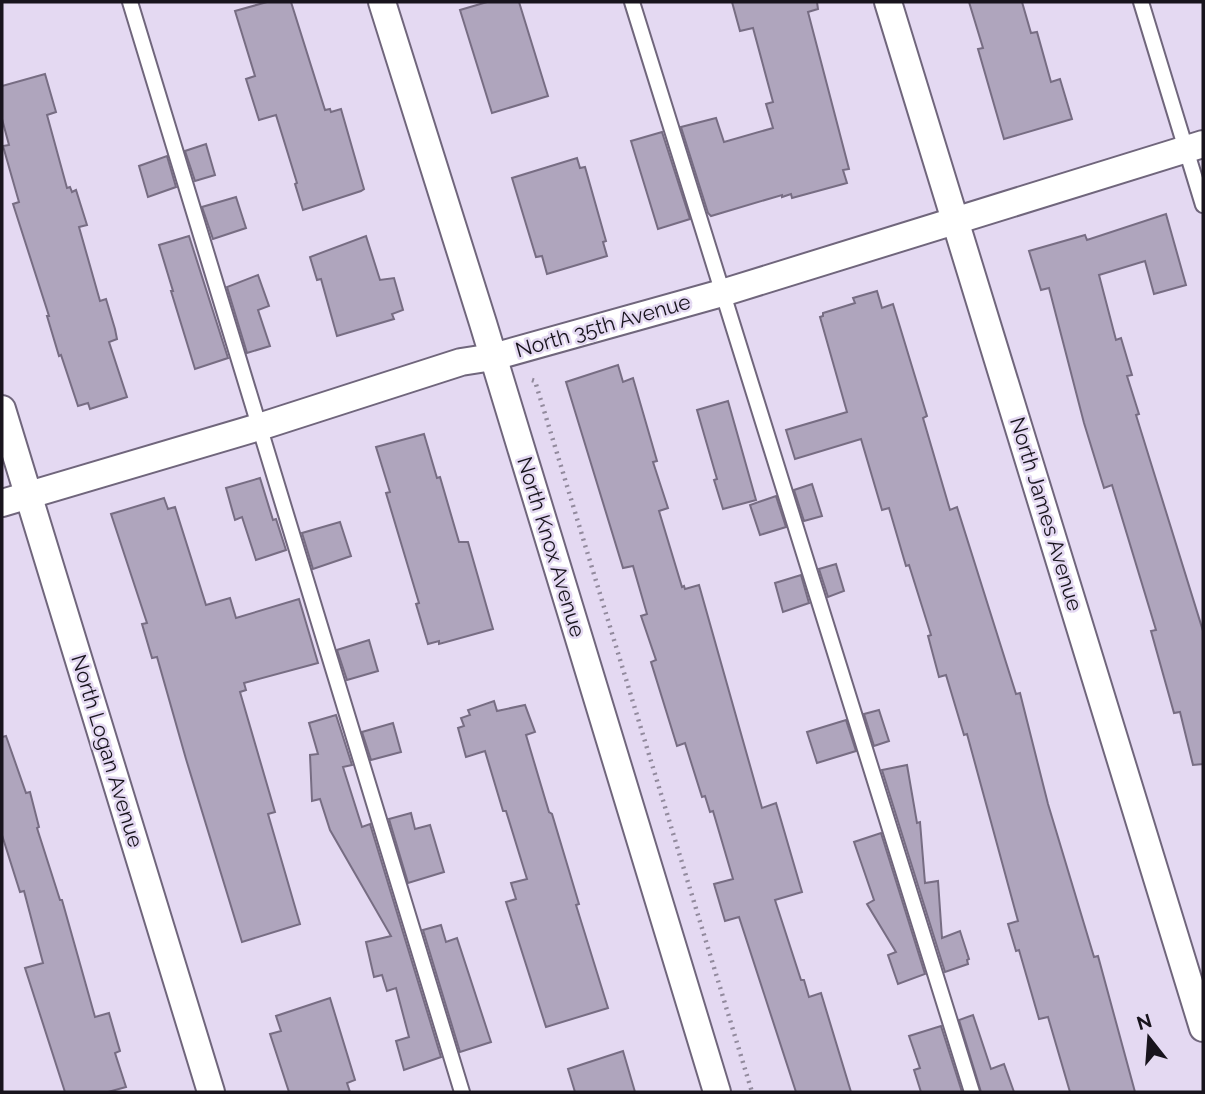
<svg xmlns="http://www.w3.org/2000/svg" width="1205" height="1094" font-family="Raleway,sans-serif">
  <rect width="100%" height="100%" fill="#e4d9f2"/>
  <g fill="#afa5bd" stroke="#776d83" stroke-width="2">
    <path d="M 267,2 L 291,2 L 325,110 L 330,109 L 331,112 L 341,109 L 364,189 L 361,191 L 303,210 L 295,184 L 297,183 L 276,115 L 259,120 L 246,79 L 255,76 L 235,11 Z"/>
    <path d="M 487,2 L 519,2 L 548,96 L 492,113 L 460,10 Z"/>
    <path d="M 732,2 L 817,2 L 818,9 L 808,12 L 849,169 L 843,170 L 847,183 L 792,198 L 791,194 L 782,197 L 782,195 L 711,216 L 708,213 L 681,127 L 716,118 L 724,142 L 773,128 L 766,104 L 773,102 L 753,28 L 740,31 Z"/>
    <path d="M 969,2 L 1022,2 L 1031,33 L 1037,32 L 1051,82 L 1060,79 L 1072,119 L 1004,139 L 978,49 L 983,48 Z"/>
    <path d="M 45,74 L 56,112 L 47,115 L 67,188 L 70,187 L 72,192 L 76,190 L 87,225 L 79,227 L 100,301 L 106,299 L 115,329 L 117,339 L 109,342 L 127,397 L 90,409 L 88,403 L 78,406 L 61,355 L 59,356 L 47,316 L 49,316 L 13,204 L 19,202 L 3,146 L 9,145 L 2,119 L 2,86 Z"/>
    <path d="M 662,132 L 690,219 L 658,229 L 631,141 Z"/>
    <path d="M 206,144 L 215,175 L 195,181 L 185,151 Z"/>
    <path d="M 167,156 L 176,187 L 148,197 L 139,166 Z"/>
    <path d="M 577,158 L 580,168 L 585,167 L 606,241 L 603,242 L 607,256 L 547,274 L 542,256 L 536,257 L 512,178 Z"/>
    <path d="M 236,197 L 246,228 L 213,239 L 202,207 Z"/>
    <path d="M 1166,214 L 1186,285 L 1154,294 L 1145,261 L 1099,275 L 1116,340 L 1121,338 L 1132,375 L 1127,376 L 1139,414 L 1136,415 L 1203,631 L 1203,764 L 1193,765 L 1180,712 L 1174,713 L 1151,631 L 1156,630 L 1112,485 L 1104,488 L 1084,423 L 1049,288 L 1041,290 L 1029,251 L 1085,235 L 1087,240 Z"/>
    <path d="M 189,236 L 228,358 L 195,369 L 171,291 L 173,291 L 159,245 Z"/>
    <path d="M 366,236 L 380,280 L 394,278 L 403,310 L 392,314 L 394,319 L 337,336 L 321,279 L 317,280 L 310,257 Z"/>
    <path d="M 258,275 L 269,306 L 258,310 L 270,346 L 247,353 L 227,287 Z"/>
    <path d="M 877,291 L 882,308 L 893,304 L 927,416 L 923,418 L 950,510 L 957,507 L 1016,694 L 1020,693 L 1048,804 L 1094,957 L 1098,956 L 1135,1092 L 1070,1092 L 1048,1017 L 1039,1019 L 1019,950 L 1016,951 L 1008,924 L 1018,921 L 967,734 L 964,735 L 946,675 L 939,677 L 928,636 L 931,635 L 909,565 L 906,566 L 889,508 L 882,510 L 861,439 L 795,459 L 786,430 L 847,412 L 820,317 L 823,316 L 823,313 L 855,303 L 853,298 Z"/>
    <path d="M 618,365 L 623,382 L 633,378 L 657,461 L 653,462 L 668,508 L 659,511 L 682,587 L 684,586 L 685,589 L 699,585 L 762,808 L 776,803 L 802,892 L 775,900 L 801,980 L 804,980 L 809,997 L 821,993 L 851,1092 L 796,1092 L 739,917 L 725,921 L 714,884 L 733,879 L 713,811 L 710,812 L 705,796 L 702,797 L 685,743 L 677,746 L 651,662 L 656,660 L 641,616 L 647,614 L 633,566 L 623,568 L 566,382 Z"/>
    <path d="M 728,401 L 756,500 L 723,509 L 714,480 L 717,479 L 697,410 Z"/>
    <path d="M 424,434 L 437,478 L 440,477 L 459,542 L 468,542 L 493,629 L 439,644 L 439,641 L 428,644 L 416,604 L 419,603 L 386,493 L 390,492 L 376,447 Z"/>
    <path d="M 260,478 L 273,520 L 276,519 L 286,550 L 256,560 L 242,517 L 235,520 L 226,488 Z"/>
    <path d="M 812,484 L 822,516 L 804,521 L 794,490 Z"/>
    <path d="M 776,496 L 786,527 L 760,535 L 750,505 Z"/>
    <path d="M 164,498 L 168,509 L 175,507 L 206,605 L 230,598 L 236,618 L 299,599 L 318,663 L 244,683 L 246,690 L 240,692 L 275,812 L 268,814 L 300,924 L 242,942 L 186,759 L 157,657 L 152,658 L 142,624 L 147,623 L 111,514 Z"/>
    <path d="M 340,522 L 351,556 L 313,569 L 302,533 Z"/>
    <path d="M 836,564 L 844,591 L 828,597 L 819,569 Z"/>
    <path d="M 801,575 L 809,603 L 783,612 L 775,583 Z"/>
    <path d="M 369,640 L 378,671 L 347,680 L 337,650 Z"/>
    <path d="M 494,701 L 497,711 L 525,705 L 535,732 L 526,735 L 549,812 L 552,814 L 579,904 L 576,905 L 608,1008 L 546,1027 L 506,902 L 516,899 L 511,883 L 527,879 L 506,811 L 503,811 L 485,751 L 466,757 L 458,728 L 464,726 L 461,718 L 470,715 L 468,710 Z"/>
    <path d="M 879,710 L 889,741 L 874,746 L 864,714 Z"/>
    <path d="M 336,715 L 352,765 L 343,767 L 362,827 L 370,824 L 441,1057 L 404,1070 L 396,1041 L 409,1037 L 396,988 L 387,991 L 382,975 L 374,977 L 366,942 L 391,936 L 330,830 L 320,799 L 312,801 L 310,755 L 318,754 L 309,723 Z"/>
    <path d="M 846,720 L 856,751 L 817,763 L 807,732 Z"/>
    <path d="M 393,723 L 401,752 L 371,760 L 362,732 Z"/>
    <path d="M 6,736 L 26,793 L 30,792 L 39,827 L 37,828 L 60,900 L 62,900 L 95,1017 L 109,1013 L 120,1051 L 115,1053 L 126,1087 L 108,1092 L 65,1092 L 25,968 L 43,963 L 24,891 L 20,892 L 2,835 L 2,737 Z"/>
    <path d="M 907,765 L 917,823 L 920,822 L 925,883 L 938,881 L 942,938 L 960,931 L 969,959 L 967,960 L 968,964 L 945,972 L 882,770 Z"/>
    <path d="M 411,813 L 415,829 L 430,825 L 444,872 L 408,883 L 389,819 Z"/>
    <path d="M 881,833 L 925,974 L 898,984 L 888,955 L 896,952 L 867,904 L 874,900 L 854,842 Z"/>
    <path d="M 441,925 L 446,942 L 457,938 L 491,1042 L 460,1052 L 423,930 Z"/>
    <path d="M 330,998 L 355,1080 L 347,1083 L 350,1092 L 289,1092 L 270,1034 L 281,1031 L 276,1016 Z"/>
    <path d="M 973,1015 L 991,1069 L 1004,1064 L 1014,1092 L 981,1092 L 959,1020 Z"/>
    <path d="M 941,1026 L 962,1092 L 921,1092 L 914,1070 L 920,1068 L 909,1036 Z"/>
    <path d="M 623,1051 L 635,1092 L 575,1092 L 568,1069 Z"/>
  </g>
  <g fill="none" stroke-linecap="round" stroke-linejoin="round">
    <g stroke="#70667c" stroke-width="18">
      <g id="service">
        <path d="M 130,2 L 462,1092"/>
        <path d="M 632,2 L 972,1092"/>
        <path d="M 1141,2 L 1203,205"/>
      </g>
    </g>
    <g stroke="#70667c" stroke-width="30">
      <g id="minor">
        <path d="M 382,2 L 483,323 L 717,1092"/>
        <path d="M 888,2 L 1203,1028"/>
        <path d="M 2,409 L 211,1092"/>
        <path d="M 2,503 L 259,427 L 461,362 L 493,357 L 722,293 L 1203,144"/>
      </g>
    </g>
    <path stroke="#928a9d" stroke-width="4.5" stroke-dasharray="2 5" stroke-linecap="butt" d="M 532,380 L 535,381 L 752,1092"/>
    <use href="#service" stroke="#fff" stroke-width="14"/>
    <use href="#minor" stroke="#fff" stroke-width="26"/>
  </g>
  <g text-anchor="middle" stroke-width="5" stroke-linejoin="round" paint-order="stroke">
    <g font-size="21" fill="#18141d" stroke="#e4d9f2">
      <text transform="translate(603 326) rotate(-16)" y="7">North 35th Avenue</text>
      <text transform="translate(1046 514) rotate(73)" y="7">North James Avenue</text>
      <text transform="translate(551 547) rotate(73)" y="7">North Knox Avenue</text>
      <text transform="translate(107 751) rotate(73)" y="7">North Logan Avenue</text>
    </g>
  </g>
  <rect width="1205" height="1094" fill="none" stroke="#18141d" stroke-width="7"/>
  <g transform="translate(1149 1038) rotate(343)" stroke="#e4d9f2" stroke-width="5" paint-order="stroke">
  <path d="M0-5L12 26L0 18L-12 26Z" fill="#18141d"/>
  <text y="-10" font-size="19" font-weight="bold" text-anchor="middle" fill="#18141d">N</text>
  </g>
</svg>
